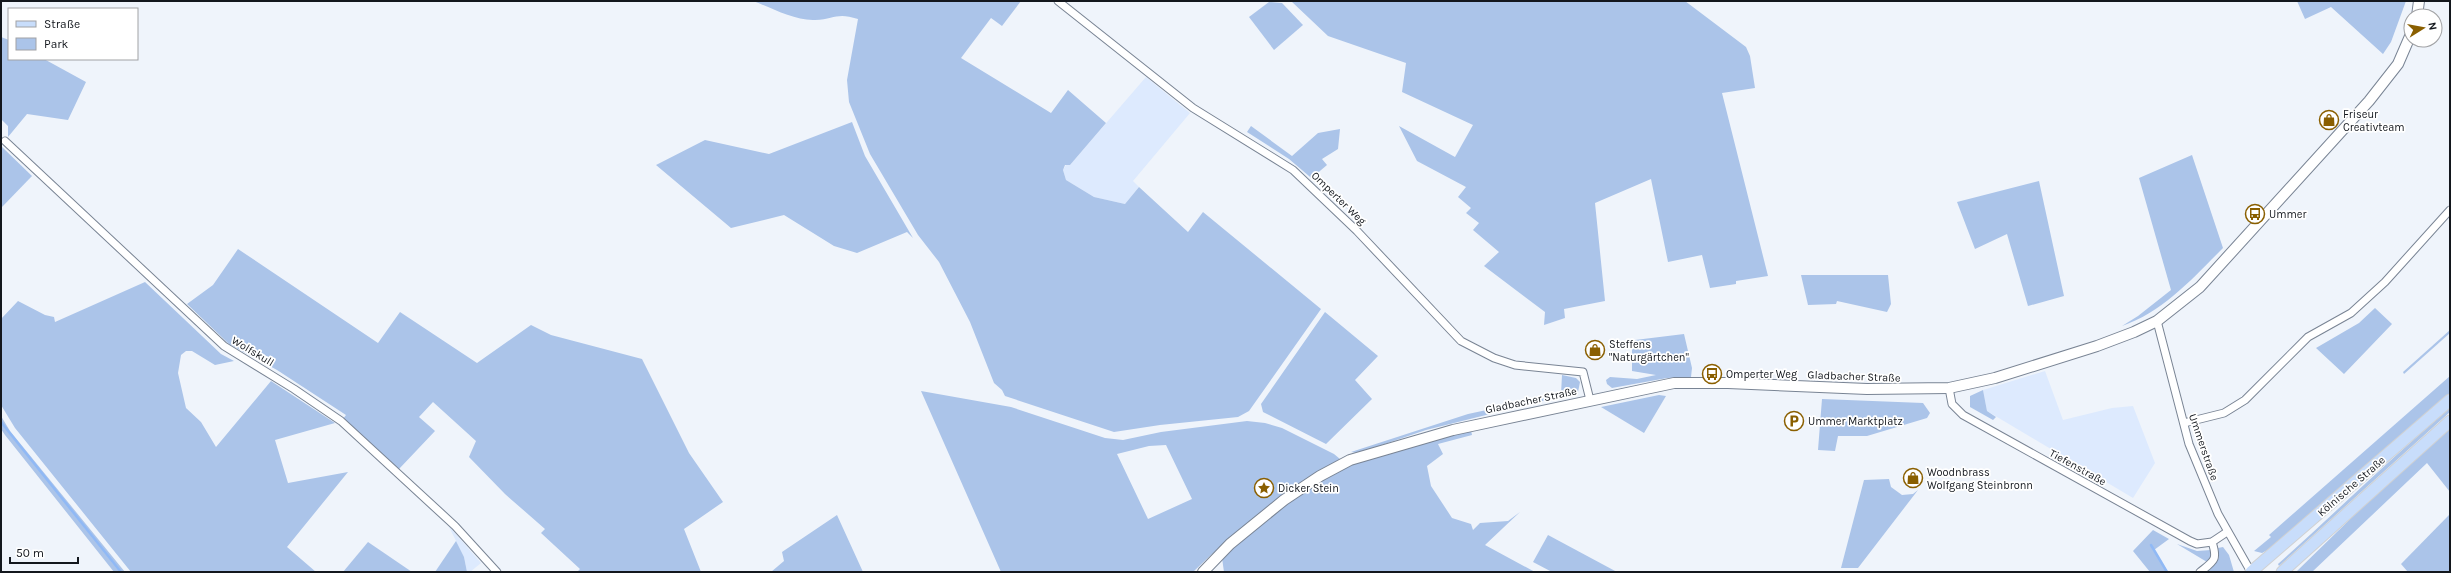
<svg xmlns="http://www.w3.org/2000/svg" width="2451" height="573" font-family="Karla,sans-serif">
  <rect width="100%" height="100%" fill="#eff4fb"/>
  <g fill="#ddeafe">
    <path d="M 1146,77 L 1190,113 L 1133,181 L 1139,187 L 1125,204 L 1094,197 L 1066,180 L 1063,170 L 1066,165 L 1070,165 Z"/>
    <path d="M 2045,371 L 2063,420 L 2112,408 L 2133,406 L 2155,463 L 2133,498 L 1987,411 L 1983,390 Z"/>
    <path d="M 448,525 L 481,563 L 470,572 L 467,572 L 464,557 Z"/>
  </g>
  <g fill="#abc4e9" fill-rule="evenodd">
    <path d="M 753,1 L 1021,1 L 1002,26 L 991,18 L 961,58 L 1051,113 L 1068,90 L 1106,123 L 1070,165 L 1065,165 L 1063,170 L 1066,180 L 1094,197 L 1125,204 L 1139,187 L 1188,232 L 1203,212 L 1321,309 L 1249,411 L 1238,417 L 1160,425 L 1114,432 L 1005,396 L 1002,390 L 994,383 L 970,322 L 939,262 L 918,235 L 870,154 L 849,102 L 847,80 L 858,19 C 837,12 835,19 815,20 C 795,21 772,8 753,1 Z"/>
    <path d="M 1291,1 L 1685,1 L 1746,47 L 1750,56 L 1755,88 L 1722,93 L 1768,276 L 1736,281 L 1736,284 L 1710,288 L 1702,255 L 1668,262 L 1651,179 L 1595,203 L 1605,301 L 1564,309 L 1565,318 L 1544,325 L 1545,312 L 1484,266 L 1499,252 L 1473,230 L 1479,223 L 1466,213 L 1471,208 L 1458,197 L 1466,187 L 1417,161 L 1399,126 L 1455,157 L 1473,125 L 1402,92 L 1406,63 L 1328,36 Z"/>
    <path d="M 2297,1 L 2406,1 L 2391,42 L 2383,54 L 2331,7 L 2305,19 Z"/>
    <path d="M 1269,2 L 1282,3 L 1303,25 L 1274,50 L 1249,17 Z"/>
    <path d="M 1,37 L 9,40 L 9,59 L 44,59 L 86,82 L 68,120 L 27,114 L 8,137 L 8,126 L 1,119 Z"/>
    <path d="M 852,122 L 865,156 L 913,238 L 907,232 L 857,253 L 834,246 L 784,215 L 731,228 L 656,165 L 705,140 L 769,154 Z"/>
    <path d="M 1251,126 L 1292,156 L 1318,133 L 1340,129 L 1338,149 L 1322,159 L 1327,165 L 1314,176 L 1350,211 L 1289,159 L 1247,132 Z"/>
    <path d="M 1,146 L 32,176 L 1,208 Z"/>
    <path d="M 2192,155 L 2223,248 C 2193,278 2163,312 2122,326 L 2138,316 L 2171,290 L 2139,178 Z"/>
    <path d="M 2039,181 L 2064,296 L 2028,306 L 2007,234 L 1975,249 L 1957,202 Z"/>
    <path d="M 238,249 L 378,343 L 400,312 L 477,363 L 531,325 L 551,335 L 642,359 L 689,453 L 723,502 L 684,529 L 701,572 L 577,572 L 580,569 L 541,533 L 545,529 L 505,494 L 469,457 L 476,441 L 433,402 L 419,417 L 435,431 L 399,469 L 343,419 L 346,415 L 277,370 L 229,344 L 187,304 L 213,285 Z"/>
    <path d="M 1801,275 L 1888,275 L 1891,304 L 1887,312 L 1837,301 L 1836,304 L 1808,305 Z"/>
    <path d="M 145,282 L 221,354 L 234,361 L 215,365 L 192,351 L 186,351 L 181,355 L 178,373 L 186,408 L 201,422 L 216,447 L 271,381 L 335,423 L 275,440 L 288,483 L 348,472 L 287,547 L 316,572 L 131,572 L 15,428 L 1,405 L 1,319 L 18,301 L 45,315 L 54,317 L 55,322 Z"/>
    <path d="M 2375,308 L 2392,324 L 2344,374 L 2316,348 L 2359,323 Z"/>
    <path d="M 1325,312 L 1378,356 L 1355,380 L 1372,399 L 1326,444 L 1263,412 L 1261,404 Z"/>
    <path d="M 2450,330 L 2450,333 L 2404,374 L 2403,372 Z"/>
    <path d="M 1684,334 L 1692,368 L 1691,377 L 1667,378 L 1612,388 L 1607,384 L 1606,380 L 1610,377 L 1637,379 L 1656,375 L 1632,371 L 1632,346 L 1635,340 Z"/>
    <path d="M 1562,375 L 1576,378 L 1580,382 L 1578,392 L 1426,430 L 1358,453 L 1351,452 L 1468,414 L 1561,394 Z"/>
    <path d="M 2450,376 L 2450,393 L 2273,547 L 2262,553 L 2254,551 L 2271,537 L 2269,535 Z"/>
    <path d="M 1983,390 L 1987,411 L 1996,417 L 1993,420 L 1970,407 L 1970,396 Z"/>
    <path d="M 921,391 L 1011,407 L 1105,438 L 1123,440 L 1161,432 L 1247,421 L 1265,423 L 1282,428 L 1334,454 L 1340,459 C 1285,491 1238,528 1193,572 L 1001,572 ZM 1166,445 L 1192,499 L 1148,519 L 1117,454 L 1149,446 Z"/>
    <path d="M 1659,395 L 1666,396 L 1644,433 L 1601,407 Z"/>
    <path d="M 1822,399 L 1923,403 L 1930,413 L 1927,418 L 1867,436 L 1838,436 L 1835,451 L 1818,450 Z"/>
    <path d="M 2450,408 L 2450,412 L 2279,566 L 2278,564 C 2336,512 2391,458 2450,408 Z"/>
    <path d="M 1,416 L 10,431 L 125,572 L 114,572 L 5,435 L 1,429 Z"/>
    <path d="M 2450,428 L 2450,492 L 2427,463 L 2312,572 L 2296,572 L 2383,487 Z"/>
    <path d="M 1471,430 L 1472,435 L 1438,444 L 1443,454 L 1427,466 L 1431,486 L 1452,518 L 1471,524 L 1473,530 L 1480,523 L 1508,521 L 1520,512 L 1485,545 L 1535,572 L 1224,572 L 1222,558 C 1261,521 1311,480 1362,461 C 1397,448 1435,440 1471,430 Z"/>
    <path d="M 1889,479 L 1891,487 L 1902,495 L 1913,494 L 1918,490 L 1858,568 L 1841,568 L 1864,480 Z"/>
    <path d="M 2450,514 L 2450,572 L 2408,572 L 2401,564 Z"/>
    <path d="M 837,515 L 863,572 L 771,572 L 784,561 L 782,552 Z"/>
    <path d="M 2153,530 L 2169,539 L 2154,550 L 2168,572 L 2150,572 L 2133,551 Z"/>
    <path d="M 1548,535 L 1617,572 L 1552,572 L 1533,562 Z"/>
    <path d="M 456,541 L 464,557 L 467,572 L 435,572 Z"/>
    <path d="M 368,542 L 412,572 L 343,572 Z"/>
    <path d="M 2177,544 L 2197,551 L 2211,550 L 2212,556 L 2207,562 Z"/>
    <path d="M 2223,547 L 2229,555 L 2234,572 L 2205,572 L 2219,558 L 2218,548 Z"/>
  </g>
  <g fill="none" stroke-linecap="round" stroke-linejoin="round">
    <g stroke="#90b9f5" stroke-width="2.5">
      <path d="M 1,422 L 121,572"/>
      <path d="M 2151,545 L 2167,572"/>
    </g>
    <g stroke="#798494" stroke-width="9">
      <g id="minor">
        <path d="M 1058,1 L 1193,108 L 1293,170 L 1357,231 L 1461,341 L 1494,358 L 1515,365 L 1583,372 L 1590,400"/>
        <path d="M 5,141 L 224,346 L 294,389 L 341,421 L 455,526 L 497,572"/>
        <path d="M 2157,321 L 2189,444 L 2218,514 L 2251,572"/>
        <path d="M 1949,388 L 1952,404 L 1963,415 L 2190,541 L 2197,544 L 2212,542 L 2227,532"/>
        <path d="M 2184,423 L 2224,413 L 2245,400 L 2308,337 L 2351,313 L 2385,282 L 2450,210"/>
        <path d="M 2200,572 C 2214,561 2218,560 2212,542"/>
      </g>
    </g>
    <g stroke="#798494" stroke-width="12">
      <g id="secondary">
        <path d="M 2417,16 L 2419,1"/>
        <path d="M 1203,572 L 1230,544 L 1284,500 L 1320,476 L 1350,460 L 1453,430 L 1674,383 L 1728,383 L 1867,389 L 1949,388 L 1995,378 L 2097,346 L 2134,332 L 2157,321 L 2200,287 L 2369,101 L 2398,64 L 2411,34"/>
      </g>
    </g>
    <g stroke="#d0d1d2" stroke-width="13">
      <g id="primary">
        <path d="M 2251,572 L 2450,400"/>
        <path d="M 2282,572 L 2450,421"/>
      </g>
    </g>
    <use href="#minor" stroke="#fff" stroke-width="7"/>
    <use href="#secondary" stroke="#fff" stroke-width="10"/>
    <use href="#primary" stroke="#c8ddfb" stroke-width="11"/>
  </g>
  <defs>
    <g id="shop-ring" transform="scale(1)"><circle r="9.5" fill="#fff" stroke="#8a5f00" stroke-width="1.5"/><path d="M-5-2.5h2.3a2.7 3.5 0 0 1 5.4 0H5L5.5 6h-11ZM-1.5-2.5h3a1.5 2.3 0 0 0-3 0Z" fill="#8a5f00"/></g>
    <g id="bus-ring" transform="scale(1)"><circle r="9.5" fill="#fff" stroke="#8a5f00" stroke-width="1.5"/><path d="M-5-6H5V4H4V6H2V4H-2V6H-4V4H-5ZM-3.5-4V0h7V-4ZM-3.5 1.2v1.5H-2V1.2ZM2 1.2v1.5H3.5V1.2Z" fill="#8a5f00"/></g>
    <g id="parking-ring" transform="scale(1)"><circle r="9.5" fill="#fff" stroke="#8a5f00" stroke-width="1.5"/><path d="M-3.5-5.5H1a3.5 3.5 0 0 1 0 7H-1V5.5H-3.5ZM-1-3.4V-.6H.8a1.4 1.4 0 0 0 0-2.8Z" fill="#8a5f00"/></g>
    <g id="sight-ring" transform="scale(1)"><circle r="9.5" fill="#fff" stroke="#8a5f00" stroke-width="1.5"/><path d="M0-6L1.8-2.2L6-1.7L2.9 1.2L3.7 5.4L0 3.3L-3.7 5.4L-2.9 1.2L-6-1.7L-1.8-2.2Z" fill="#8a5f00"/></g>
  </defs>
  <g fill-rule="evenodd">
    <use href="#shop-ring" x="2329" y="120"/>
    <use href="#bus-ring" x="2255" y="214"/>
    <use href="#shop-ring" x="1595" y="350"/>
    <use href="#bus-ring" x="1712" y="374"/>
    <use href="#parking-ring" x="1794" y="421"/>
    <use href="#shop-ring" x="1913" y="478"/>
    <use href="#sight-ring" x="1264" y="488"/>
  </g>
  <g text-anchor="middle" stroke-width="3.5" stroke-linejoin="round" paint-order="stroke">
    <g font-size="11" fill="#13171d" stroke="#fff" text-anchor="start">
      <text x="2343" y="118">Friseur<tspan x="2343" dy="13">Creativteam</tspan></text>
      <text x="2269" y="218">Ummer</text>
      <text x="1609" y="348">Steffens<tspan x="1609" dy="13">"Naturgärtchen"</tspan></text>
      <text x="1726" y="378">Omperter Weg</text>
      <text x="1808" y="425">Ummer Marktplatz</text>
      <text x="1927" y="476">Woodnbrass<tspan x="1927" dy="13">Wolfgang Steinbronn</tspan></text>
      <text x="1278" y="492">Dicker Stein</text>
    </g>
    <g font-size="11" fill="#13171d" stroke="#fff">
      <text transform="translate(1339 198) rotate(44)" y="4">Omperter Weg</text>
      <text transform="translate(253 351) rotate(31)" y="4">Wolfskull</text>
      <text transform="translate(1854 376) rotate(2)" y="4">Gladbacher Straße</text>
      <text transform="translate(1531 400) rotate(-12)" y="4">Gladbacher Straße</text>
      <text transform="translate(2204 447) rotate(71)" y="4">Ummerstraße</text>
      <text transform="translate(2078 467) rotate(29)" y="4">Tiefenstraße</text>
      <text transform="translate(2351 486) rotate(-41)" y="4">Kölnische Straße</text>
    </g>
  </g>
  <rect width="2451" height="573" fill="none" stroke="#13171d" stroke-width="4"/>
  <rect x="8" y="8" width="130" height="52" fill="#ffffff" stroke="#a1a2a5"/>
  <rect x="16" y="21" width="20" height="6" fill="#c8ddfb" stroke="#a1a2a5"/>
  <text x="44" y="28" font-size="12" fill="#13171d">Straße</text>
  <rect x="16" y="38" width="20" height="12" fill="#abc4e9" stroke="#a1a2a5"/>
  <text x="44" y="48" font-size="12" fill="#13171d">Park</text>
  <g transform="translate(2423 28) rotate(79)"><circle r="19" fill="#ffffff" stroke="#a1a2a5"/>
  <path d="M0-3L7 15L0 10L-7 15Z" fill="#8a5f00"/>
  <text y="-6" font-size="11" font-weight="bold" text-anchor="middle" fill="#13171d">N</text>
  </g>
  <path d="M10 557v6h68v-6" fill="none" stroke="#13171d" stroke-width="2"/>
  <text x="16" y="557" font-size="12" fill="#13171d" stroke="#ffffff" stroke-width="3" paint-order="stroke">50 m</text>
</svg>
